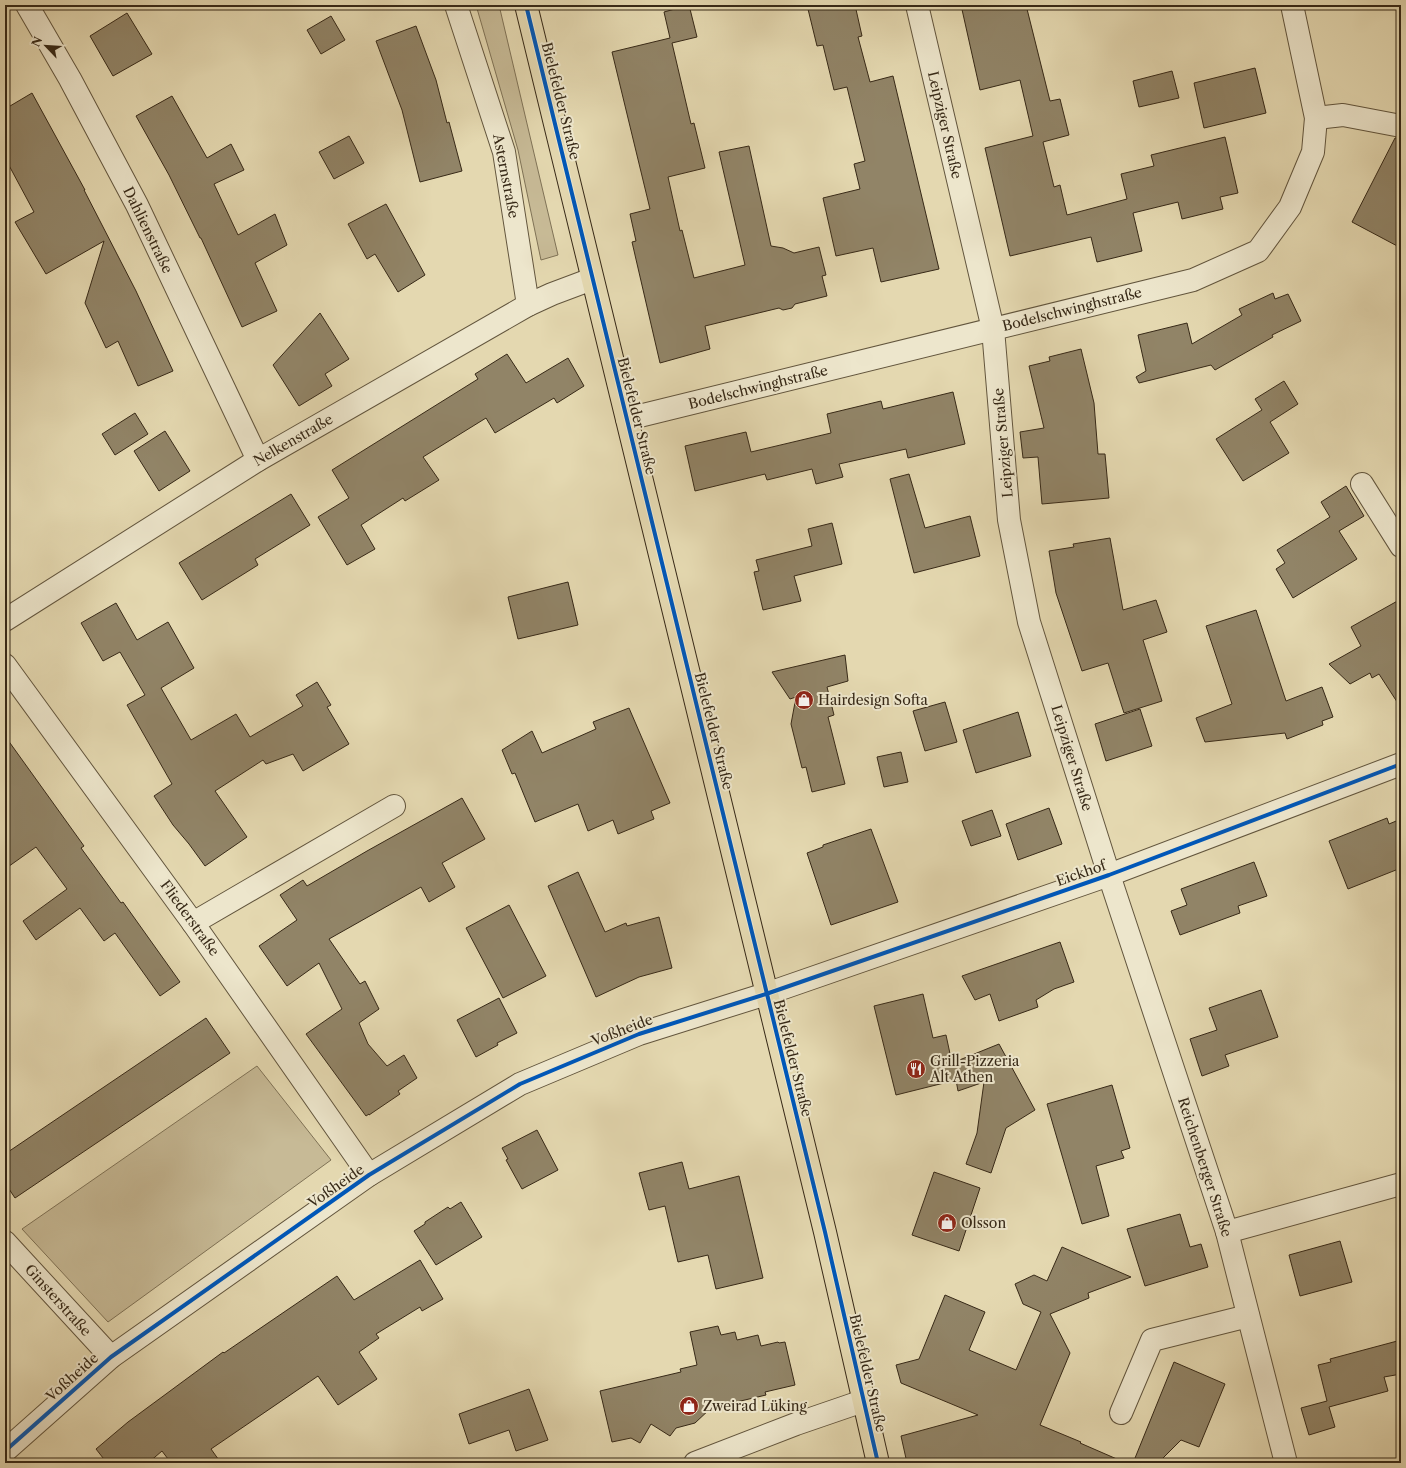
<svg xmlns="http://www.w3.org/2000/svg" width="1406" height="1468" font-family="'Libre Caslon Text',serif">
  <rect width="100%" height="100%" fill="#e4d8b0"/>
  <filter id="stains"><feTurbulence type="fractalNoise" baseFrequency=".005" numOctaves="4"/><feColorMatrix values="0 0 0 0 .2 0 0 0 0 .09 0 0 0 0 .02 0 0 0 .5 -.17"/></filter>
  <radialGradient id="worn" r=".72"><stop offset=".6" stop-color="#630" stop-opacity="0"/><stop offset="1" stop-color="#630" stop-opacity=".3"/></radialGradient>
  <g fill="#c7ba96" stroke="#7f7256">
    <path d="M 476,5 L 499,5 L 558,255 L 541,260 L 518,150 Z"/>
    <path d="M 257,1066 L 331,1160 L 108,1322 L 22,1229 Z"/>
  </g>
  <g fill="#918467" stroke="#372917">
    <path d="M 689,5 L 697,37 L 672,43 L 691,124 L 694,123 L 705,168 L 668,177 L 680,231 L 682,230 L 694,278 L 745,265 L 719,152 L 749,146 L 771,246 L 783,248 L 794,253 L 819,247 L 826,275 L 822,276 L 827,296 L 795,304 L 792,308 L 783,310 L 779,308 L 705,326 L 710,349 L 660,363 L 632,242 L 636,241 L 630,214 L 650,209 L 612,52 L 670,38 L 664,12 Z"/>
    <path d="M 807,5 L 855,5 L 862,36 L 858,37 L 870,82 L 893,76 L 939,269 L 881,282 L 873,248 L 836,256 L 823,198 L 860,189 L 854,164 L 865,161 L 847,87 L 834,90 L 823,45 L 817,46 Z"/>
    <path d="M 961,5 L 1026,5 L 1050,101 L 1060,99 L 1069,135 L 1043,142 L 1054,187 L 1060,185 L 1067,215 L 1127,199 L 1121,174 L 1154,166 L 1151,155 L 1225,137 L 1238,193 L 1220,197 L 1223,209 L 1182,219 L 1178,202 L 1133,213 L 1142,251 L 1097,262 L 1091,237 L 1010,256 L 985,148 L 1033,136 L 1020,80 L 980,90 Z"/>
    <path d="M 127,13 L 152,54 L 113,76 L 90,36 Z"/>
    <path d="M 331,16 L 345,40 L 321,54 L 307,30 Z"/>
    <path d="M 416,26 L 436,80 L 447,123 L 449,122 L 462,171 L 420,182 L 402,110 L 376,41 Z"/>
    <path d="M 1255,68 L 1266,113 L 1204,128 L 1194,83 Z"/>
    <path d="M 1172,71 L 1179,98 L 1139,107 L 1133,81 Z"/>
    <path d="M 32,93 L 85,190 L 84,190 L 136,291 L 173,371 L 138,386 L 118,341 L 106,348 L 85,303 L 104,241 L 46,274 L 15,222 L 34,212 L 5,158 L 5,109 Z"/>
    <path d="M 172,96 L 207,158 L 231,144 L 244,170 L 214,184 L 238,235 L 275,214 L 287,245 L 255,263 L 277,311 L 242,327 L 201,238 L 200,238 L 169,175 L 136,116 Z"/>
    <path d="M 349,136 L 364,163 L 334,179 L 319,152 Z"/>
    <path d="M 1395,138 L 1401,138 L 1401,248 L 1352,222 Z"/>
    <path d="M 386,204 L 425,275 L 398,292 L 375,254 L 367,259 L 348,224 Z"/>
    <path d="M 1273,293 L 1275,299 L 1288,294 L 1301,321 L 1272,335 L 1273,337 L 1215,370 L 1211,365 L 1139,383 L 1136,377 L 1146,371 L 1138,335 L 1187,323 L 1192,344 L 1242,315 L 1239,309 Z"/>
    <path d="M 320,313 L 349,359 L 325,374 L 332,386 L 299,406 L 273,365 Z"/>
    <path d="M 1081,349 L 1094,403 L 1098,454 L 1105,454 L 1109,498 L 1042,504 L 1038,457 L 1023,458 L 1020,432 L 1044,428 L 1029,366 L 1050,361 L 1049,357 Z"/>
    <path d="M 507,354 L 526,383 L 568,358 L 584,386 L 557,403 L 554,398 L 495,433 L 486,418 L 423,457 L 439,480 L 405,501 L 403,498 L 361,525 L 375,549 L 347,565 L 318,517 L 349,498 L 332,470 L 478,379 L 475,374 Z"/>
    <path d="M 1284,381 L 1298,404 L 1270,422 L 1289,453 L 1243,481 L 1216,439 L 1262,410 L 1255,399 Z"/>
    <path d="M 953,392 L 965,444 L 908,458 L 906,449 L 839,464 L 843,477 L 816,484 L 812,469 L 767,480 L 765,474 L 695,491 L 685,446 L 746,432 L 751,452 L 831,433 L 827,414 L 881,401 L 883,409 Z"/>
    <path d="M 135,413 L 148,434 L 115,455 L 102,434 Z"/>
    <path d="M 165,431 L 190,471 L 159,491 L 134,451 Z"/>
    <path d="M 909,474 L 925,528 L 970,516 L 980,556 L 914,573 L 890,479 Z"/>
    <path d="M 1346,486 L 1364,516 L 1339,531 L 1357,559 L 1293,598 L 1276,569 L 1285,563 L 1277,550 L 1330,517 L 1321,502 Z"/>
    <path d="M 291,494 L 310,525 L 255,559 L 258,565 L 202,600 L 179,563 Z"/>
    <path d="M 832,523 L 842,564 L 794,576 L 801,601 L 763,610 L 754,572 L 759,571 L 756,560 L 812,546 L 808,529 Z"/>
    <path d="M 1110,538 L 1123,610 L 1156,600 L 1167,632 L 1143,640 L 1162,701 L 1124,713 L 1108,663 L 1082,671 L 1056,593 L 1049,551 L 1074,547 L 1073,544 Z"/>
    <path d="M 568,582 L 578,625 L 518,639 L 508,597 Z"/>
    <path d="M 1401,599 L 1401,708 L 1379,674 L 1372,678 L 1370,673 L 1350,684 L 1329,664 L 1361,646 L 1351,627 Z"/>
    <path d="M 116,603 L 137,640 L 168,622 L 194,668 L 161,688 L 191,740 L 236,714 L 250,737 L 303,706 L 296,695 L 317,682 L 331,705 L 327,707 L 349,744 L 303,771 L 293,754 L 266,764 L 263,760 L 215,791 L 247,837 L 205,866 L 189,844 L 173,825 L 154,796 L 172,784 L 127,705 L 145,695 L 120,652 L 103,661 L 81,623 Z"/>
    <path d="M 1256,610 L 1286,701 L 1322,687 L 1333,717 L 1322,721 L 1323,725 L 1287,739 L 1285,733 L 1205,742 L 1196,718 L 1232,704 L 1206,626 Z"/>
    <path d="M 845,655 L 848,681 L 827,687 L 834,715 L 828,717 L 845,784 L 812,792 L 806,767 L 802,768 L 791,724 L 796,697 L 790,699 L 772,672 Z"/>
    <path d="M 945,702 L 957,742 L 925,751 L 913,711 Z"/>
    <path d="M 629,708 L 670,803 L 651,811 L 654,819 L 618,834 L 613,820 L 588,831 L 578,804 L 535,822 L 515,773 L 512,774 L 502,750 L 532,731 L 542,753 L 596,729 L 593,722 Z"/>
    <path d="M 1140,709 L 1152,746 L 1106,761 L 1095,724 Z"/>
    <path d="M 1018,712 L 1031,756 L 976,773 L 963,730 Z"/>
    <path d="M 5,736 L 84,846 L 81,848 L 121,903 L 123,902 L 180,982 L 160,996 L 115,933 L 104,941 L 80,908 L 36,940 L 23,921 L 67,889 L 36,847 L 5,869 Z"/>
    <path d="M 901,752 L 908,782 L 884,787 L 877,757 Z"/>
    <path d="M 462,798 L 485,839 L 442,863 L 455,887 L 429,902 L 421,887 L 329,939 L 360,984 L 365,981 L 379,1009 L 359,1023 L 368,1044 L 387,1066 L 404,1055 L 417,1078 L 398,1091 L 400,1094 L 369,1115 L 369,1114 L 366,1116 L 306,1034 L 342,1009 L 319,963 L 287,986 L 259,946 L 297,920 L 280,895 L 303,880 L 307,886 L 367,851 Z"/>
    <path d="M 1049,808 L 1062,844 L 1018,860 L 1006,824 Z"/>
    <path d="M 992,810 L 1001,836 L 971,846 L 962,821 Z"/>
    <path d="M 1387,818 L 1389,824 L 1401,819 L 1401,868 L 1348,889 L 1329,841 Z"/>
    <path d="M 871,829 L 898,902 L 831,925 L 807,853 L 823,847 L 823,845 Z"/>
    <path d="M 1254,862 L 1267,896 L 1238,906 L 1240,913 L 1180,935 L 1171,911 L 1187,905 L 1181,889 Z"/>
    <path d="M 578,872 L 605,932 L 626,923 L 627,926 L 659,917 L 672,968 L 639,977 L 596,997 L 548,886 Z"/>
    <path d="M 509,905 L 546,976 L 503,998 L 466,928 Z"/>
    <path d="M 1060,942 L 1074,982 L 1054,989 L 1036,1000 L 1038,1007 L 999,1021 L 990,994 L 975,1000 L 962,976 Z"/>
    <path d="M 1261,990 L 1278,1037 L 1225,1055 L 1229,1066 L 1202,1076 L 1190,1039 L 1217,1030 L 1209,1008 Z"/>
    <path d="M 923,994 L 933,1038 L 946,1035 L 952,1063 L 999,1044 L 1035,1110 L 1006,1128 L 991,1173 L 966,1164 L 977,1133 L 984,1082 L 958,1091 L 956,1080 L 896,1095 L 874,1006 Z"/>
    <path d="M 499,998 L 517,1033 L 497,1043 L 498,1045 L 476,1057 L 457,1020 Z"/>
    <path d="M 206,1018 L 230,1053 L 15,1198 L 5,1183 L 5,1154 Z"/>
    <path d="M 1112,1085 L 1130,1148 L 1121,1151 L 1124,1158 L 1096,1166 L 1109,1216 L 1082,1224 L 1047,1104 Z"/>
    <path d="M 537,1130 L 558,1170 L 522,1189 L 506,1160 L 508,1159 L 502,1148 Z"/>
    <path d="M 682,1162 L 689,1189 L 739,1176 L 763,1278 L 716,1289 L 708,1255 L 678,1262 L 665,1206 L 649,1210 L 639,1173 Z"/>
    <path d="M 934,1172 L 980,1188 L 959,1251 L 912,1235 Z"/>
    <path d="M 461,1202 L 482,1237 L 436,1265 L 414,1231 L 425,1224 L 425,1222 L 448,1207 L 450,1209 Z"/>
    <path d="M 1180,1214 L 1190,1247 L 1201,1244 L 1208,1267 L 1145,1286 L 1127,1229 Z"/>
    <path d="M 1340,1241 L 1352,1282 L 1300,1296 L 1289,1255 Z"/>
    <path d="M 1062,1247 L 1131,1277 L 1088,1293 L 1089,1298 L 1050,1314 L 1070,1353 L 1040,1425 L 1081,1442 L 1080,1443 L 1126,1463 L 907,1463 L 901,1436 L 978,1415 L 901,1383 L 896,1365 L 919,1359 L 945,1295 L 985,1312 L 969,1350 L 1016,1370 L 1041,1312 L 1023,1304 L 1015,1284 L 1034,1275 L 1047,1281 Z"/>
    <path d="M 420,1260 L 443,1299 L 422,1311 L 420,1307 L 376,1334 L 379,1338 L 359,1352 L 377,1379 L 338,1405 L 318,1376 L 211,1449 L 221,1463 L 171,1463 L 162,1451 L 148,1463 L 107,1463 L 96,1449 L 128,1422 L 223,1352 L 224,1353 L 337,1276 L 354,1300 Z"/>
    <path d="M 718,1326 L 721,1335 L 735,1332 L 737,1340 L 758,1335 L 761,1346 L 778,1342 L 779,1343 L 785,1342 L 795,1385 L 765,1392 L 766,1395 L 711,1408 L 695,1423 L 676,1428 L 670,1436 L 651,1424 L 640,1443 L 631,1438 L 612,1442 L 600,1391 L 681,1372 L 680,1369 L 697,1365 L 690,1332 Z"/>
    <path d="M 1401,1340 L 1401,1374 L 1384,1377 L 1388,1391 L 1329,1407 L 1335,1427 L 1309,1435 L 1301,1408 L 1327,1401 L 1318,1365 L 1331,1362 L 1330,1359 Z"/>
    <path d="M 1174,1362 L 1225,1384 L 1199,1447 L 1181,1440 L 1158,1463 L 1133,1463 Z"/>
    <path d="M 529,1389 L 548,1440 L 516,1451 L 509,1430 L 469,1444 L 459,1414 Z"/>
  </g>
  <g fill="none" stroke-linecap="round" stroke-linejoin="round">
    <g stroke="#62553d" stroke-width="24">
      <g id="minor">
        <path d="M 27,5 L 70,79 L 137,205 L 258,460"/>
        <path d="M 456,5 L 504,152 L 528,305"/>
        <path d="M 917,5 L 993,329 L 1009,520 L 1029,622 L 1109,875 L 1227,1232 L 1286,1463"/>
        <path d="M 1316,118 L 1343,115 L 1401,126"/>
        <path d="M 627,419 L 1193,280 L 1258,251 L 1290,207 L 1313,152 L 1316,118 L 1292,5"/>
        <path d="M 1362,484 L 1401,546"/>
        <path d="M 5,620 L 258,460 L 528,305 L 552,294 L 592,279"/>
        <path d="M 5,665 L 193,923 L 369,1175"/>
        <path d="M 193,923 L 394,806"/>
        <path d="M 1227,1232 L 1401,1184"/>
        <path d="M 5,1242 L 111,1357"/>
        <path d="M 1121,1413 L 1152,1340 L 1248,1316"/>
        <path d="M 5,1451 L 111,1357 L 369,1175 L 520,1084 L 639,1034 L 766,994 L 1109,875 L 1401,764"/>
        <path d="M 695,1463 L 796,1424 L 863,1401"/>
      </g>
    </g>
    <g stroke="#372917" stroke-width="24">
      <path id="major" d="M 526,5 L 825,1232 L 878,1463"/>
    </g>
    <use href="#minor" stroke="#ede6cc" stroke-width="22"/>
    <use href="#major" stroke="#e4d8b0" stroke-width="22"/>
    <g stroke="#ede6cc" stroke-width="6">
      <g id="cycleway">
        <path d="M 526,5 L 825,1232 L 878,1463"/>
        <path d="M 5,1451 L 111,1357 L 369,1175 L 520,1084 L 639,1034 L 766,994 L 1109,875 L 1401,764"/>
      </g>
    </g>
    <use href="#cycleway" stroke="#0057b8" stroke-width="4"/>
  </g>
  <defs>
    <g id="shop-disc" transform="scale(1)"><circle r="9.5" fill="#8f2418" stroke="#ede6cc"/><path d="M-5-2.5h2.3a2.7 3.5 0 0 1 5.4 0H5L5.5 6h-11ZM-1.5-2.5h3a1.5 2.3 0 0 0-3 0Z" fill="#fff"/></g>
    <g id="restaurant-disc" transform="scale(1)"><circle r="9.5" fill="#8f2418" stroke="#ede6cc"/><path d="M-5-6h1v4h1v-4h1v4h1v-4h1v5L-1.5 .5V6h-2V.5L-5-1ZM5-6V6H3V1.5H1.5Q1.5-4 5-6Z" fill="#fff"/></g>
  </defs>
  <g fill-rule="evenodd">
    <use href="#shop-disc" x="804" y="700"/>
    <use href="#restaurant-disc" x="916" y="1069"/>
    <use href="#shop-disc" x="947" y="1223"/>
    <use href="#shop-disc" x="689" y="1406"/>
  </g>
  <g text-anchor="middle" stroke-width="4" stroke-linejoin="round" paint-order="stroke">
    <g font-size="14" fill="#372917" stroke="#ede6cc">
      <text transform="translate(561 101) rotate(76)" y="5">Bielefelder Straße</text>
      <text transform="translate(945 125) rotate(77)" y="5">Leipziger Straße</text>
      <text transform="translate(506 176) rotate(79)" y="5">Asternstraße</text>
      <text transform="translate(148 230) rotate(64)" y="5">Dahlienstraße</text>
      <text transform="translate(1072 309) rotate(-14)" y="5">Bodelschwinghstraße</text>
      <text transform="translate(758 387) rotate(-14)" y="5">Bodelschwinghstraße</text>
      <text transform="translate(637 416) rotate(76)" y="5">Bielefelder Straße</text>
      <text transform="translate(293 440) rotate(-30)" y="5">Nelkenstraße</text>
      <text transform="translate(1003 443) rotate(-95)" y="5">Leipziger Straße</text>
      <text transform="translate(714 731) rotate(76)" y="5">Bielefelder Straße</text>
      <text transform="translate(1072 758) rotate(73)" y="5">Leipziger Straße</text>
      <text transform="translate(1081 873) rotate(-19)" y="5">Eickhof</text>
      <text transform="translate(190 918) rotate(54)" y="5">Fliederstraße</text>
      <text transform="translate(622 1030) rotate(-21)" y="5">Voßheide</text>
      <text transform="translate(793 1058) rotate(76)" y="5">Bielefelder Straße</text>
      <text transform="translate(1205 1167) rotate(72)" y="5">Reichenberger Straße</text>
      <text transform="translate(336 1186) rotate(-35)" y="5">Voßheide</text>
      <text transform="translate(58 1300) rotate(48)" y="5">Ginsterstraße</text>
      <text transform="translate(868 1373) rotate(77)" y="5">Bielefelder Straße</text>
      <text transform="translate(72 1377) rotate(-42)" y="5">Voßheide</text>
    </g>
    <g font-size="14" fill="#372917" stroke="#ede6cc" text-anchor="start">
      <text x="818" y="705">Hairdesign Softa</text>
      <text x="930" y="1066">Grill-Pizzeria<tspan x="930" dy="16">Alt Athen</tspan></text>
      <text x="961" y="1228">Olsson</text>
      <text x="703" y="1411">Zweirad Lüking</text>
    </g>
  </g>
  <rect width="1406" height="1468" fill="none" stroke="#e4d8b0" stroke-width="20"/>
  <rect x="6" y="6" width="1394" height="1456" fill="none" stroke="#372917" stroke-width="2"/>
  <rect x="10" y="10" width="1386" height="1448" fill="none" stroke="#372917"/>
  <g transform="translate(46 46) rotate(295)" stroke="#ede6cc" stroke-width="3" paint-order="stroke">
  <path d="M0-3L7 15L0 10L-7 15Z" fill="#372917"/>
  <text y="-6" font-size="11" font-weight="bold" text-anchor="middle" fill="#372917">N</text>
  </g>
  <rect width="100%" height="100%" filter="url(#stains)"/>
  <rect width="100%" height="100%" fill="url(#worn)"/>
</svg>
